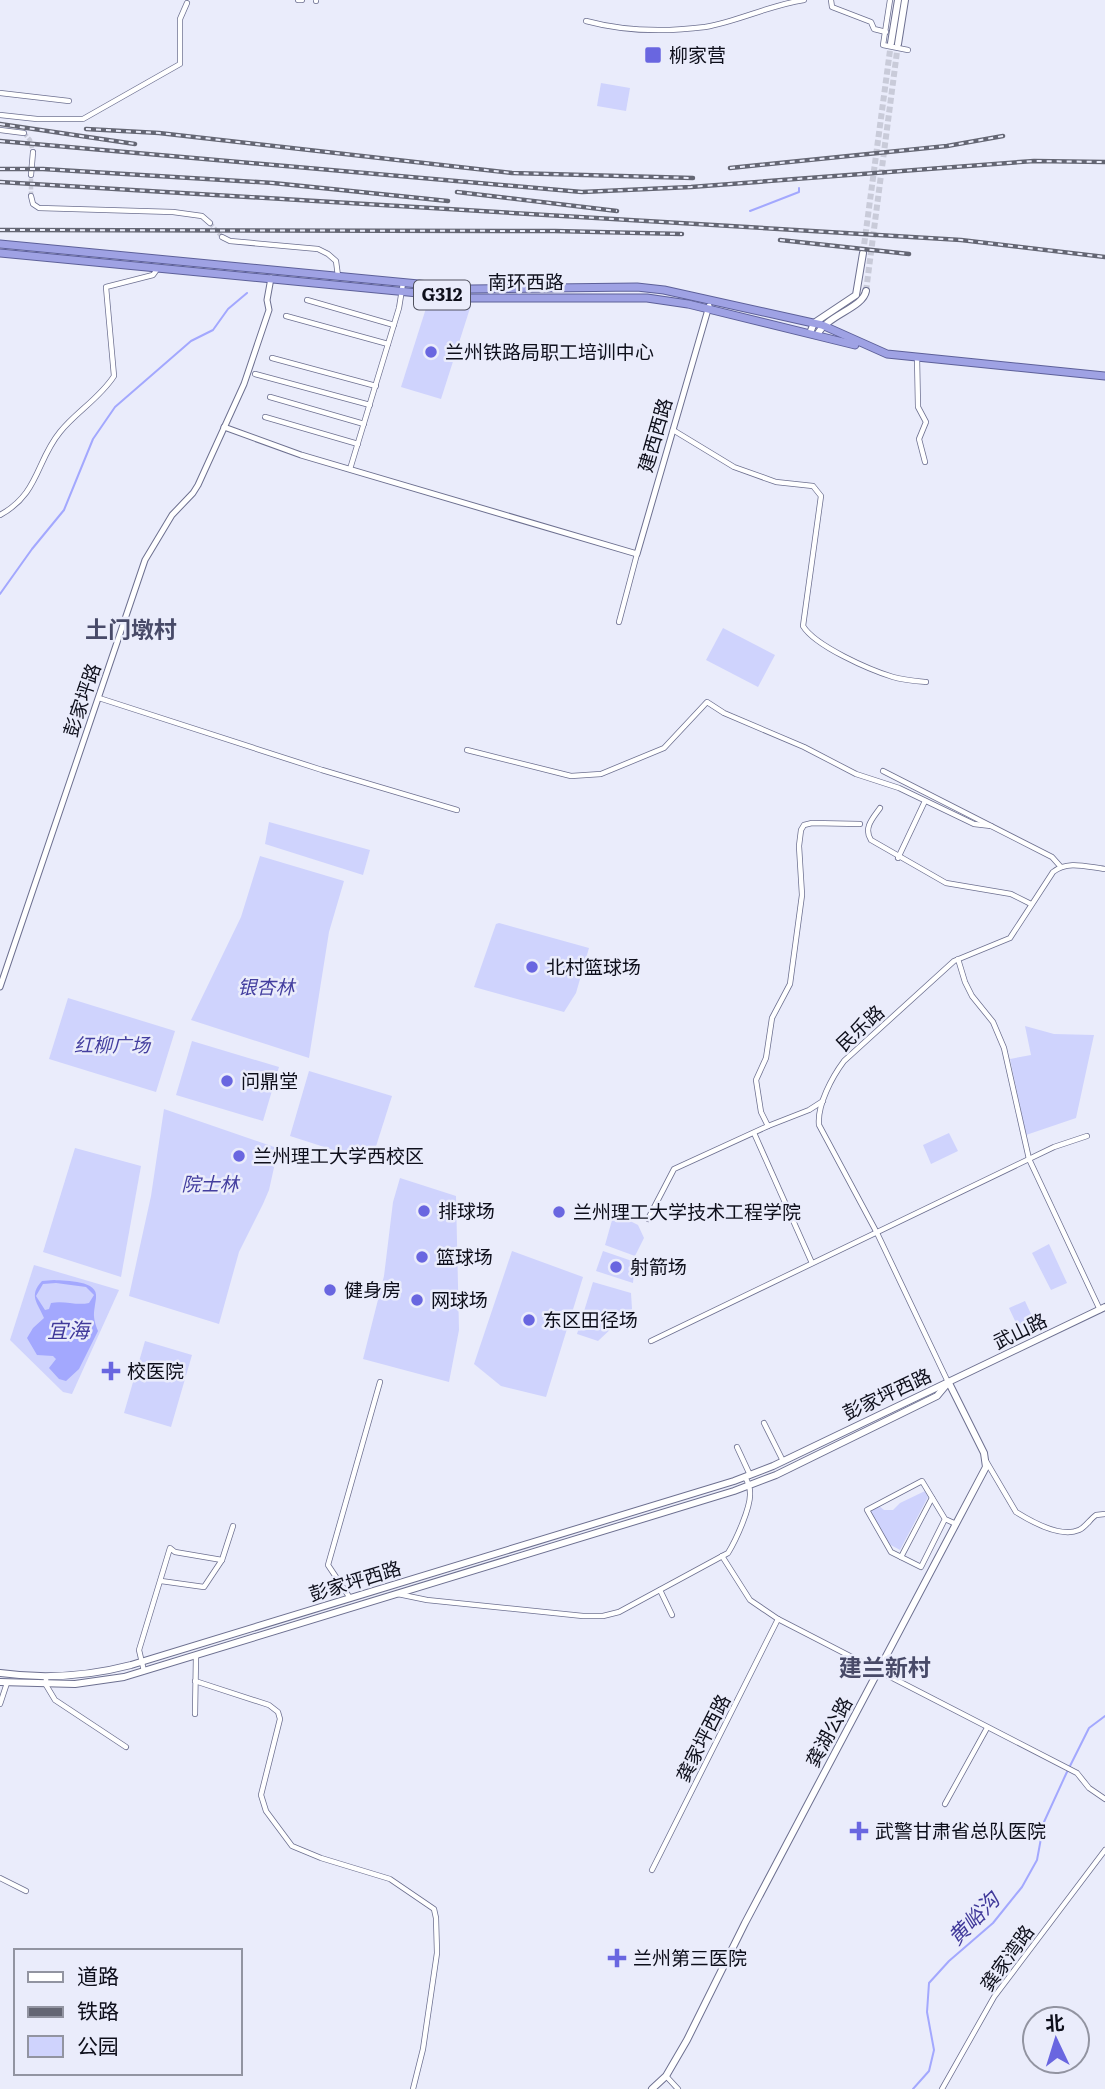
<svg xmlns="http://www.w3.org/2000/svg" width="1105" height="2089" font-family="Literata,'Noto Sans SC',serif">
  <rect width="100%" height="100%" fill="#eaecfb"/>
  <g fill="#cfd3fd">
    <path d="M 601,83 L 630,88 L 626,111 L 597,106 Z"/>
    <path d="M 428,302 L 471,305 L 441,399 L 401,387 Z"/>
    <path d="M 723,628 L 775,655 L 758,687 L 706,660 Z"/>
    <path d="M 269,822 L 370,850 L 363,875 L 265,844 Z"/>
    <path d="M 260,856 L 344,881 L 329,932 L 309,1058 L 191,1020 L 241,917 Z"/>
    <path d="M 499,923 L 589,948 L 576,993 L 564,1012 L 474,987 L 496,924 Z"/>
    <path d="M 68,998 L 175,1031 L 156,1092 L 49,1059 Z"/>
    <path d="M 1025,1026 L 1054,1034 L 1094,1035 L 1076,1118 L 1026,1135 L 1010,1059 L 1031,1055 Z"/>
    <path d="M 192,1041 L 279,1067 L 263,1121 L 176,1095 Z"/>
    <path d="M 309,1071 L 392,1096 L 371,1162 L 290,1136 Z"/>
    <path d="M 164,1109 L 283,1150 L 275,1163 L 269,1190 L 263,1204 L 239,1252 L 219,1324 L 129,1296 L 151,1196 Z"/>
    <path d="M 949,1133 L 958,1151 L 931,1164 L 923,1145 Z"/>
    <path d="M 75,1148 L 141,1166 L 121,1277 L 43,1252 Z"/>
    <path d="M 400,1178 L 456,1196 L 459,1330 L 449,1382 L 363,1359 L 384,1276 L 393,1202 Z"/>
    <path d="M 614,1213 L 638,1225 L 644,1238 L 635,1256 L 605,1245 Z"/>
    <path d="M 1049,1244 L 1067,1283 L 1051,1290 L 1032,1253 Z"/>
    <path d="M 512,1251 L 583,1277 L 546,1397 L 501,1386 L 474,1364 Z"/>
    <path d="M 603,1251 L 635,1262 L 633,1283 L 596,1271 Z"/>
    <path d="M 34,1265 L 119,1290 L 72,1394 L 63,1392 L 10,1340 Z"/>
    <path d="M 593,1282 L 631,1293 L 632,1309 L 598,1341 L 577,1334 Z"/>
    <path d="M 1025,1301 L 1039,1331 L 1023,1338 L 1009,1308 Z"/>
    <path d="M 145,1341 L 192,1355 L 171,1427 L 124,1413 Z"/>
    <path d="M 925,1491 L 928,1497 L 900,1550 L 889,1544 L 870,1511 L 879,1506 L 884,1510 L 893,1510 L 900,1503 Z"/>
  </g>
  <path fill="#a3a8fe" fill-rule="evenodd" d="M 54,1280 C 66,1281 99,1280 96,1298 C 94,1314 92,1315 98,1331 L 79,1369 L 66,1381 L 59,1379 L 49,1368 L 56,1359 L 53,1356 L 37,1355 L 27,1338 L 33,1328 L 44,1318 C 38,1303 28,1296 42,1281 ZM 56,1283 L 86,1287 L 94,1295 L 89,1303 C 76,1306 64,1300 51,1303 L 49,1309 L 45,1310 L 36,1296 L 43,1284 Z"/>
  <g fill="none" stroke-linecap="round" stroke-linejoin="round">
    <g stroke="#a3a8fe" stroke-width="2">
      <path d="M 750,211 L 799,192 L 799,188"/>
      <path d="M 0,594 L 32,549 L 64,510 L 93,439 L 115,407 L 191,341 L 213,330 L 228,309 L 247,293"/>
      <path d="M 913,2089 L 929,2071 L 934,2050 L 927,2012 L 929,1983 L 949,1961 L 993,1923 L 1022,1887 L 1037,1860 L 1044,1822 L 1066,1774 L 1089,1728 L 1105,1716"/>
    </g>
    <g stroke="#c9cbd9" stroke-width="4.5" stroke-dasharray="4.5 2" stroke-linecap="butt">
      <path d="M 24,133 L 30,140 L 33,152"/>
      <path d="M 31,196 L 31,175"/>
      <path d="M 210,223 L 222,237"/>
    </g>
    <g stroke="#c9cbd9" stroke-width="6" stroke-dasharray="6 3" stroke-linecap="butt">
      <path d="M 863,253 L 891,43"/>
      <path d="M 866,291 L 898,44"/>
    </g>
    <g stroke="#6d7090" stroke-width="6">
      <g id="minor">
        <path d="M 298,0 L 302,0"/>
        <path d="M 831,0 L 832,7 L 871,22 L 874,29 L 886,32"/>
        <path d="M 890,0 L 883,45 L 908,50"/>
        <path d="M 316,1 L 316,0"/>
        <path d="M 586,21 C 623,31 666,32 705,27 C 739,21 770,5 804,0"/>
        <path d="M 0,93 L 69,101"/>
        <path d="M 0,115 L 37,119 L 83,119 L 180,64 L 180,19 L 187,3"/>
        <path d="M 0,130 L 24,133"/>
        <path d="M 31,175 L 33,152"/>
        <path d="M 31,196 L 33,204 L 39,208 L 173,212 L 202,216 L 210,223"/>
        <path d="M 222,237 L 230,241 L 318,249 L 328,254 L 336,261 L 338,276"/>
        <path d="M 307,300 L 394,325"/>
        <path d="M 286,316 L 388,344"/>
        <path d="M 917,357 L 918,407 L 926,422 L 919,439 L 925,462"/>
        <path d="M 272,358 L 376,386"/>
        <path d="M 255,374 L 370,405"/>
        <path d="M 270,397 L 364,424"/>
        <path d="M 265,417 L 358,444"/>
        <path d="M 673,430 L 734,467 L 776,482 L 813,486 L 821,496 L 803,626 C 815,646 870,670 893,677 C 903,680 915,681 926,682"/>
        <path d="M 350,469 L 399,308 L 403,283"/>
        <path d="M 0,515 C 39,494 36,461 60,432 C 76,412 100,398 114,376 L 106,287 L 153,275 L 158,268"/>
        <path d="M 619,622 L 637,554"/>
        <path d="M 99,698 L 322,770 L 457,810"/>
        <path d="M 467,750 L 571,776 L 601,774 L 664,748 L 707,702 L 724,713 L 804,747 L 856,774 L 899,788 L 974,824 L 991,826"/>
        <path d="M 883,771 L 1052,857 L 1060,866"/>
        <path d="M 880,808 C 873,818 863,828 871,840 L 946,883 L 1011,894 L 1031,904"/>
        <path d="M 898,858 L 925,801"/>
        <path d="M 958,959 L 965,982 L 972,996 L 993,1022 L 1004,1048 L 1029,1159 L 1100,1310"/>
        <path d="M 768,1126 L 761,1112 L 756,1080 L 766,1058 L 772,1018 L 790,984 L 802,895 L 799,846 L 801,830 L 804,825 L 812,823 L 860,824"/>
        <path d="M 754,1133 L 812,1263"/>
        <path d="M 648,1219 L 674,1169 L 768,1126 L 809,1110 L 823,1101"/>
        <path d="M 651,1341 L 1054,1147 L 1087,1136"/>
        <path d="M 948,1382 L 877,1233 L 819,1125 C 817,1105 832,1077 844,1061 L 954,961 L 1010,938 L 1053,872 C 1068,860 1087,867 1105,869"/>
        <path d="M 764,1423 L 783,1461"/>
        <path d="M 737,1447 L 750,1475"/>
        <path d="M 986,1461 L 1016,1512 C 1032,1522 1061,1538 1079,1530 C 1086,1527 1090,1519 1096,1515 L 1105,1514"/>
        <path d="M 945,1519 L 921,1567 L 891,1552 L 867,1510 L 922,1481 L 945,1519 L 956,1524"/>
        <path d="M 722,1556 L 750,1600 L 778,1619 L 1077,1773 L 1089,1788 L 1105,1799"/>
        <path d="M 901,1557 L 932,1498"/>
        <path d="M 222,1560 L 233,1526"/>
        <path d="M 660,1590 L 672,1615"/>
        <path d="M 398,1594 L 427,1600 L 583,1616 L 603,1616 L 619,1612 L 728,1553 C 736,1540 751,1507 750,1493 C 750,1487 748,1482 745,1477"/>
        <path d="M 350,1598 L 328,1565 L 380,1382"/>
        <path d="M 144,1671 L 139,1650 L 170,1548 L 175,1552 L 222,1560 L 204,1587 L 161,1581"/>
        <path d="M 46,1676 L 46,1685 L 55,1700 L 126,1747"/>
        <path d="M 195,1681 L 269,1705 L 278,1712 L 280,1719 L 261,1795 L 266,1811 L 292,1846 L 321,1858 L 390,1879 L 434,1909 L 436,1918 L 437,1953 L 423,2049 L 413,2089"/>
        <path d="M 0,1704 L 7,1683"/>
        <path d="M 195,1714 L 196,1655"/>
        <path d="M 945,1804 L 987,1728"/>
        <path d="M 652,1870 L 778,1619"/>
        <path d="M 0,1878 L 26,1891"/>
        <path d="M 666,2076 L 678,2089"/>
        <path d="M 942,2089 L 994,1997 L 1105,1850"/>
      </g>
    </g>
    <g stroke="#6d7090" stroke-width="7">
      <g id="tertiary">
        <path d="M 224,427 L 301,455 L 637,554 L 709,306"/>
        <path d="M 0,987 L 145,560 L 172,515 L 193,493 L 198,485 L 244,384 L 269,310 L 267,300 L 271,278"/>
      </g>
    </g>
    <g stroke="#6d7090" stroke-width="8">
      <g id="secondary">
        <path d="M 891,43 L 898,0"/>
        <path d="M 898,44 L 905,0"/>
        <path d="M 810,333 L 814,323 L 856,295 L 863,253"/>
        <path d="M 817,335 C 827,315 863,308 866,291"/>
        <path d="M 0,1673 C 43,1679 89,1676 131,1665 L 734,1481 L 773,1466 L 1105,1307"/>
        <path d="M 0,1682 L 75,1684 L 124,1677 L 734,1491 L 776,1475 L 937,1396 L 947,1384"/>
        <path d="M 652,2089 L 666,2076 L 687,2040 L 745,1923 L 986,1467 L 984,1453 L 949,1383"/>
      </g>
    </g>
    <g stroke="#5d6099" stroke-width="9">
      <g id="trunk">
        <path d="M 0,244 L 471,289 L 637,287 L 664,290 L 822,325 L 887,354 L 1105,376"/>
        <path d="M 0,253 L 470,298 L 647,298 L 688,304 L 855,345"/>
      </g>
    </g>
    <use href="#minor" stroke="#fff" stroke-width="4.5"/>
    <use href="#tertiary" stroke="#fff" stroke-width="5"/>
    <use href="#secondary" stroke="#fff" stroke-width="6"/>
    <use href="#trunk" stroke="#9fa2e4" stroke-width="7"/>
    <g stroke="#646673" stroke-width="4.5">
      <g id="rail">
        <path d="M 0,124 L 135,144"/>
        <path d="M 86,129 L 159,133 L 512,173 L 693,178"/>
        <path d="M 0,141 L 582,192 L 691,187 L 1034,161 L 1105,162"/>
        <path d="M 730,168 L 947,146 L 1003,136"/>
        <path d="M 0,169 L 43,169 L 273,183 L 448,201"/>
        <path d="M 0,182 L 961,240 L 1105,257"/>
        <path d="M 457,192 L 617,211"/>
        <path d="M 0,230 L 555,231 L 682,234"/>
        <path d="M 780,240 L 909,254"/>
      </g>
    </g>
    <use href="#rail" stroke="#eaecfb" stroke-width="2" stroke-dasharray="5" stroke-linecap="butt"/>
  </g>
  <g fill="#6966e0" stroke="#eaecfb" stroke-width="2.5">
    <rect x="644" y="46" width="18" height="18" rx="3.5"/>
    <circle cx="431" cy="352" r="7"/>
    <circle cx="532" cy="967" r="7"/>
    <circle cx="227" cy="1081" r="7"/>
    <circle cx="239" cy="1156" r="7"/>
    <circle cx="424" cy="1211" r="7"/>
    <circle cx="559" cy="1212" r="7"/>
    <circle cx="422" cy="1257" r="7"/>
    <circle cx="616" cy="1267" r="7"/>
    <circle cx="330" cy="1290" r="7"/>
    <circle cx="417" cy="1300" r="7"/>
    <circle cx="529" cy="1320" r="7"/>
    <path d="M107.5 1360.5h7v7h7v7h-7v7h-7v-7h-7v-7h7z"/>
    <path d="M855.5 1820.5h7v7h7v7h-7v7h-7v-7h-7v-7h7z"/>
    <path d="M613.5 1947.5h7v7h7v7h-7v7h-7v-7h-7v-7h7z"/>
  </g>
  <g text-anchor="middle" stroke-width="5" stroke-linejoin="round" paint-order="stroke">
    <rect fill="#eaecfb" stroke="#50515e" stroke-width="2" x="414" y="280.5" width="56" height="29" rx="5"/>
    <g font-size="18" font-weight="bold" fill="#0e0f1b">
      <text x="442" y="301">G312</text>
    </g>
    <g font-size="19" fill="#0e0f1b" stroke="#eaecfb" text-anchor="start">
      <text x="669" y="62">柳家营</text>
      <text x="445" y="359">兰州铁路局职工培训中心</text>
      <text x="546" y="974">北村篮球场</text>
      <text x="241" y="1088">问鼎堂</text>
      <text x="253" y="1163">兰州理工大学西校区</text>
      <text x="438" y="1218">排球场</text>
      <text x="573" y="1219">兰州理工大学技术工程学院</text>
      <text x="436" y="1264">篮球场</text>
      <text x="630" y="1274">射箭场</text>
      <text x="344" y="1297">健身房</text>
      <text x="431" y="1307">网球场</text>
      <text x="543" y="1327">东区田径场</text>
      <text x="127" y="1378">校医院</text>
      <text x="875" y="1838">武警甘肃省总队医院</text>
      <text x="633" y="1965">兰州第三医院</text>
    </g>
    <g font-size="19" fill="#0e0f1b" stroke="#eaecfb">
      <text x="526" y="289">南环西路</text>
      <text transform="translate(655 435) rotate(-74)" y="7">建西西路</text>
      <text transform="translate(82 700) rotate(-71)" y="7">彭家坪路</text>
      <text transform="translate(860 1028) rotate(-43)" y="7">民乐路</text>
      <text transform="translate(1020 1331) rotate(-26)" y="7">武山路</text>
      <text transform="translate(887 1394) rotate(-25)" y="7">彭家坪西路</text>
      <text transform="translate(355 1581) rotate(-17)" y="7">彭家坪西路</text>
      <text transform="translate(829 1732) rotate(-62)" y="7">龚湖公路</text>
      <text transform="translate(703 1738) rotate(-63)" y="7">龚家坪西路</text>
      <text transform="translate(1007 1958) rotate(-54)" y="7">龚家湾路</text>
    </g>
    <g font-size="19" font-style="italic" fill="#433e9f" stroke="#eaecfb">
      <text x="266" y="994">银杏林</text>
      <text x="112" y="1052">红柳广场</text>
      <text x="210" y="1191">院士林</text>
    </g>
    <g font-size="21" font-style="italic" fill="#40399a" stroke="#eaecfb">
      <text x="68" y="1338">宜海</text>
      <text transform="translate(974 1919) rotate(-46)" y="7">黄峪沟</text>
    </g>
    <g font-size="23" font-weight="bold" fill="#484a68" stroke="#eaecfb">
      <text x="131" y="638">土门墩村</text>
      <text x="885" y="1676">建兰新村</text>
    </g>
  </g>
  <rect x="14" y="1949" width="228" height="126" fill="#eaecfb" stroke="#9294a1" stroke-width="2"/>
  <rect x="28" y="1972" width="35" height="10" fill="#ffffff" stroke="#9294a1" stroke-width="2"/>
  <text x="77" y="1984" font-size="21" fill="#0e0f1b">道路</text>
  <rect x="28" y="2007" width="35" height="10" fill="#646673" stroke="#9294a1" stroke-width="2"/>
  <text x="77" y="2019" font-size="21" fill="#0e0f1b">铁路</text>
  <rect x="28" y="2036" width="35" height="21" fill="#cfd3fd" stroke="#9294a1" stroke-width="2"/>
  <text x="77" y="2054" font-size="21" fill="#0e0f1b">公园</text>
  <g transform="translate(1056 2040) rotate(356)"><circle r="33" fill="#eaecfb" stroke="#9294a1" stroke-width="2"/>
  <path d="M0-5L12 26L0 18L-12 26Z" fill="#6966e0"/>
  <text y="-10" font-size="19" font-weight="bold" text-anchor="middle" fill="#0e0f1b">北</text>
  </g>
</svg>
